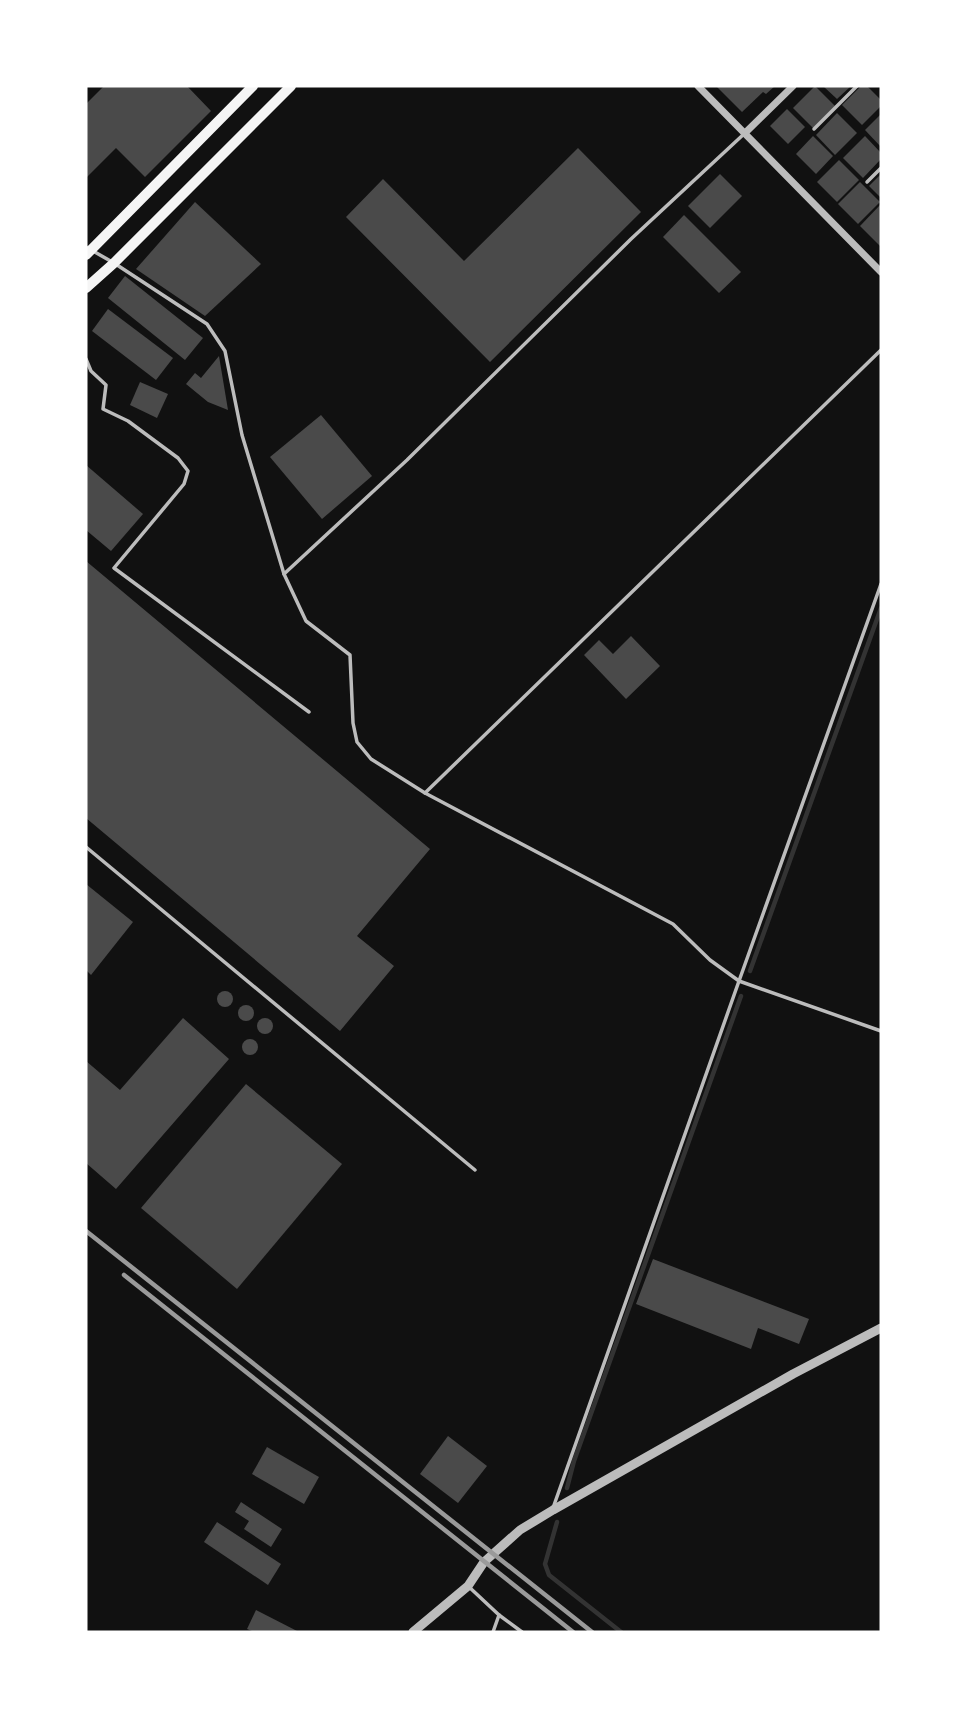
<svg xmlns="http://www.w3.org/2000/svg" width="967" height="1718" font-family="'IBM Plex Serif',serif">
  <rect width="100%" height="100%" fill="#111"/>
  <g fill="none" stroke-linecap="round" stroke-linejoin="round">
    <g stroke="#333" stroke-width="4.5">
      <path d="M 750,971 L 881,608"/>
      <path d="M 567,1488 L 574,1461 L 741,996"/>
      <path d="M 557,1522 L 545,1564 L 549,1575 L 621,1632"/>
    </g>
  </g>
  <g fill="#4a4a4a">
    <path d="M 104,86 L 187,86 L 211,111 L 145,177 L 116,148 L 86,178 L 86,104 Z"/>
    <path d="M 716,86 L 775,86 L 766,94 L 763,92 L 742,112 Z"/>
    <path d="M 815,86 L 835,106 L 813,128 L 793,108 Z"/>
    <path d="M 823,86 L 851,86 L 837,99 Z"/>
    <path d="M 861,86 L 867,86 L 881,100 L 881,106 L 862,125 L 842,105 Z"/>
    <path d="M 787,109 L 805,127 L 788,144 L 770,126 Z"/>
    <path d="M 837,113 L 857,133 L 835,155 L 816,135 Z"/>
    <path d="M 881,114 L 881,147 L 865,130 Z"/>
    <path d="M 813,136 L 833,156 L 816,174 L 796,154 Z"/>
    <path d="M 865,136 L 881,153 L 881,159 L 863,178 L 843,158 Z"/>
    <path d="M 578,148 L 641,212 L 490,362 L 346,217 L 383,179 L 464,261 Z"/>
    <path d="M 839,160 L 859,180 L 837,202 L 817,182 Z"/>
    <path d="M 720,174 L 742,196 L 710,228 L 688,206 Z"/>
    <path d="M 881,174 L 881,198 L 869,186 Z"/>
    <path d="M 860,182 L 880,202 L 858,224 L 838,204 Z"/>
    <path d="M 195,202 L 261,264 L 205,316 L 136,269 Z"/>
    <path d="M 881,204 L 881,244 L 880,246 L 860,226 Z"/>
    <path d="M 684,215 L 741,272 L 719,293 L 663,237 Z"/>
    <path d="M 125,276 L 203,338 L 185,360 L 108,298 Z"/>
    <path d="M 108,309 L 173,358 L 156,380 L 92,331 Z"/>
    <path d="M 219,356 L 228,410 L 208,402 L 186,384 L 195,373 L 201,378 Z"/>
    <path d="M 140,382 L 168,394 L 157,418 L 130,405 Z"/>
    <path d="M 321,415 L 372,476 L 322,519 L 270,457 Z"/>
    <path d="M 86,465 L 143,514 L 111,551 L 86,530 Z"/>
    <path d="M 86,561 L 430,849 L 357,936 L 394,966 L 340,1031 L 86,818 Z"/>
    <path d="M 631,636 L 660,666 L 626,699 L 584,655 L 599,640 L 613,654 Z"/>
    <path d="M 86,884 L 133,922 L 91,975 L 86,970 Z"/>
    <circle cx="225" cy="999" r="8"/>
    <circle cx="246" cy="1013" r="8"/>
    <circle cx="265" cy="1026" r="8"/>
    <path d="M 183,1018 L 229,1059 L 116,1189 L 86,1163 L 86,1061 L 120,1090 Z"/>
    <circle cx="250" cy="1047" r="8"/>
    <path d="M 246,1084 L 342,1164 L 237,1289 L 141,1208 Z"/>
    <path d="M 653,1259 L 809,1319 L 799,1344 L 758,1328 L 751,1349 L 636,1304 Z"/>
    <path d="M 448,1436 L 487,1466 L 458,1503 L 420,1474 Z"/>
    <path d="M 267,1447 L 319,1477 L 304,1504 L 252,1474 Z"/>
    <path d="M 241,1502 L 282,1529 L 271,1547 L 244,1529 L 249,1521 L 235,1512 Z"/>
    <path d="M 217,1522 L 281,1564 L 268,1585 L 204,1542 Z"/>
    <path d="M 256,1610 L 299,1632 L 254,1632 L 247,1629 Z"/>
  </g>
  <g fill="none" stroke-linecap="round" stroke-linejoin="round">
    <g stroke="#bcbcbc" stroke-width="3.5">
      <path d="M 814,129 L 857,86"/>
      <path d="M 867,182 L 881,168"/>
      <path d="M 86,247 L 114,263 L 207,324 L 225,351 L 242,435 L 284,574 L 306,621 L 350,655 L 353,723 L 357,742 L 371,759 L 425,793 L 673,924 L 710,960 L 739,981 L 881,1031"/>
      <path d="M 86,359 L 91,371 L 106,385 L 103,409 L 128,421 L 178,458 L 188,471 L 184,484 L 114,568 L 309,712"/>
      <path d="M 284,574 L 407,460 L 631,239 L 745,133"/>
      <path d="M 425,793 L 881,350"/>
      <path d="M 86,847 L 475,1170"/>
      <path d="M 553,1508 L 739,981 L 881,584"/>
      <path d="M 468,1586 L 499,1615 L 522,1632"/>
      <path d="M 493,1632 L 499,1615"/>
    </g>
    <g stroke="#bcbcbc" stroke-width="7">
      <path d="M 698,86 L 881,272"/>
      <path d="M 745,133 L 793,86"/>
    </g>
    <path stroke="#bcbcbc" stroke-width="9" d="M 413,1632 L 468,1586 L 484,1562 L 520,1530 L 553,1510 L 793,1374 L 881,1328"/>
    <g stroke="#f5f5f5" stroke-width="10">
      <path d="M 86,255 L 253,86"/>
      <path d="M 86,288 L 114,263 L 291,86"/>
    </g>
    <g stroke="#9a9a9a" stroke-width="4.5">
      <path d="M 86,1231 L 592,1632"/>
      <path d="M 124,1275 L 573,1632"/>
    </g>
  </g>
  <rect width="967" height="1718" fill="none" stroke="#ffffff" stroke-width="175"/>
</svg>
